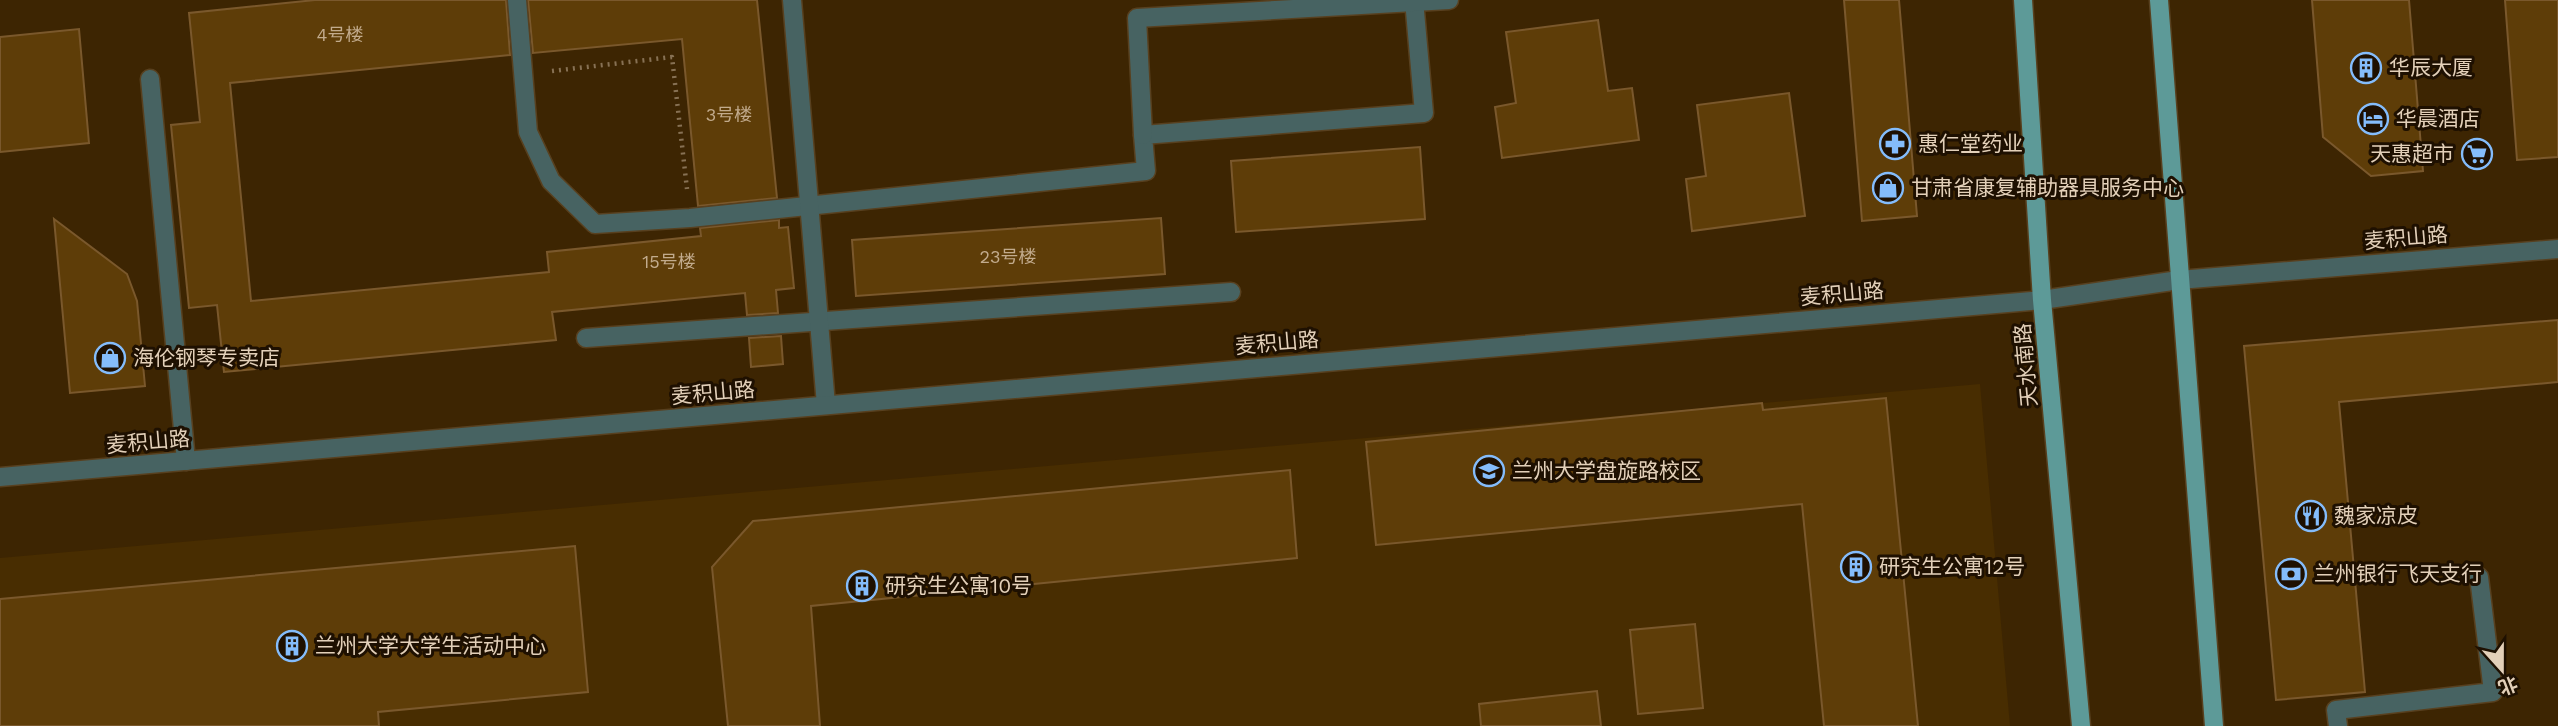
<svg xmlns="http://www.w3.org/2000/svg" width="2558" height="726" font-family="'Work Sans','Noto Sans SC',sans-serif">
  <rect width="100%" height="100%" fill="#3d2502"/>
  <path fill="#482d01" d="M 1980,384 L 2010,726 L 0,726 L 0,558 Z"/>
  <g fill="#5e3d08" stroke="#7a582c" stroke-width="2">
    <path d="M 315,0 L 506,0 L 510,55 L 230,83 L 251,301 L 549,272 L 547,252 L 701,236 L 700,228 L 779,220 L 779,228 L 788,227 L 794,288 L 776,290 L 778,313 L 747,315 L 745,293 L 552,312 L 556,340 L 224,372 L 217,305 L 189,308 L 171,125 L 200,122 L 189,13 Z"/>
    <path d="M 528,0 L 757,0 L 777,198 L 698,206 L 682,39 L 533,53 Z"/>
    <path d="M 1844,0 L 1899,0 L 1917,216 L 1862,221 Z"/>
    <path d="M 2312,0 L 2409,0 L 2423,171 L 2371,176 L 2323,137 Z"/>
    <path d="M 2505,0 L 2558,0 L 2558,157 L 2517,160 Z"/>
    <path d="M 1598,20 L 1608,91 L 1632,88 L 1639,140 L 1502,158 L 1495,107 L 1516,103 L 1506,32 Z"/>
    <path d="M 79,29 L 89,143 L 0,152 L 0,37 Z"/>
    <path d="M 1789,93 L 1805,216 L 1692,231 L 1686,179 L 1706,176 L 1697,105 Z"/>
    <path d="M 1420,147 L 1425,219 L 1236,232 L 1231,161 Z"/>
    <path d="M 1161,218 L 1165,274 L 856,296 L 852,240 Z"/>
    <path d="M 54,219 L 127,274 L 137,301 L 145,386 L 70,393 Z"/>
    <path d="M 2558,320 L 2558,382 L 2339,402 L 2365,692 L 2276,700 L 2244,346 Z"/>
    <path d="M 781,336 L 783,364 L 751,367 L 749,338 Z"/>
    <path d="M 1886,398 L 1918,726 L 1824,726 L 1802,504 L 1376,545 L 1366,442 L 1762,403 L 1763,410 Z"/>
    <path d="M 1290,470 L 1297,558 L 811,606 L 820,726 L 728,726 L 712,567 L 753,521 Z"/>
    <path d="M 575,546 L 588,692 L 378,712 L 379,726 L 0,726 L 0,599 Z"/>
    <path d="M 1695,624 L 1703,708 L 1638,714 L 1630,630 Z"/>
    <path d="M 1597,691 L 1601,726 L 1481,726 L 1479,704 Z"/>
  </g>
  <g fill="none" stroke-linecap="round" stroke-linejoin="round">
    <g stroke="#58401f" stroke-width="21">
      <g id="service">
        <path d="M 150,79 L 186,461"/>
        <path d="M 586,338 L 1231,292"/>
        <path d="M 2338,726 L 2336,710 L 2493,692 L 2479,577"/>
      </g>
    </g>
    <g stroke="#58401f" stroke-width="21">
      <g id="minor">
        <path d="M 517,0 L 528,132 L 551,181 L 595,224 L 690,218 L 1146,171 L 1143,135 L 1424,113 L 1414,0"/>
        <path d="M 792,0 L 826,405"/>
        <path d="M 1143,135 L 1137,18 L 1449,0"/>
      </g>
    </g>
    <g stroke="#58401f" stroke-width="21">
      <path id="tertiary" d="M 0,477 L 2042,300 L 2179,280 L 2558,249"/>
    </g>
    <g stroke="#58401f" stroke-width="21">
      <g id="primary">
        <path d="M 2023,0 L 2042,300 L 2081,726"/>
        <path d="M 2159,0 L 2214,726"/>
      </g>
    </g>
    <path stroke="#877154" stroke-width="4.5" stroke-dasharray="2 5" stroke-linecap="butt" d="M 552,71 L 672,57 L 687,189"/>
    <use href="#service" stroke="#476362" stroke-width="18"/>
    <use href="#minor" stroke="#476362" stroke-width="18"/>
    <use href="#tertiary" stroke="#476362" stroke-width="18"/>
    <use href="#primary" stroke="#5d9a98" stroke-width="18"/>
  </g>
  <defs>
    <g id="building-ring" transform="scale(1.575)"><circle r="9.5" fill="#1e1001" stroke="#84bcfb" stroke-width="1.5"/><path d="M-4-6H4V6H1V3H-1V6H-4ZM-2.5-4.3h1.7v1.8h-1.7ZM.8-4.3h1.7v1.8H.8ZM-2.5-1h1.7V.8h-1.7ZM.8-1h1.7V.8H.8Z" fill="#84bcfb"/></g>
    <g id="hotel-ring" transform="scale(1.575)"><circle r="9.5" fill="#1e1001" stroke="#84bcfb" stroke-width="1.5"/><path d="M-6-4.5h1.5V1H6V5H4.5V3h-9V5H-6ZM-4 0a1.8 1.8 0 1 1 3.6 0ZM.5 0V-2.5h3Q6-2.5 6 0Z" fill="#84bcfb"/></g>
    <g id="pharmacy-ring" transform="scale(1.575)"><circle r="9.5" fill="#1e1001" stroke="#84bcfb" stroke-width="1.5"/><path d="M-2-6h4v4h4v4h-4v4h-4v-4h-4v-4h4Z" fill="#84bcfb"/></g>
    <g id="supermarket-ring" transform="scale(1.575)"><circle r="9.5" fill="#1e1001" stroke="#84bcfb" stroke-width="1.5"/><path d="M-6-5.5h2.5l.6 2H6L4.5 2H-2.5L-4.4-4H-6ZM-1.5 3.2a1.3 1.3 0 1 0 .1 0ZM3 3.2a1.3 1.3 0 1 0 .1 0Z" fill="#84bcfb"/></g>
    <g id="shop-ring" transform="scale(1.575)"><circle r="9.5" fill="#1e1001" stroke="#84bcfb" stroke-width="1.5"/><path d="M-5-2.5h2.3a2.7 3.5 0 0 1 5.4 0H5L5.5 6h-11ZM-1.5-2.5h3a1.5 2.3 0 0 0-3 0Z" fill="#84bcfb"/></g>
    <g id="university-ring" transform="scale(1.575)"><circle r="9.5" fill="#1e1001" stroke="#84bcfb" stroke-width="1.5"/><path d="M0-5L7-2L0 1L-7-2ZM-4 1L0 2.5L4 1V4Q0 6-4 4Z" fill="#84bcfb"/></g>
    <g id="restaurant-ring" transform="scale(1.575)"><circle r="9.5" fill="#1e1001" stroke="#84bcfb" stroke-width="1.5"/><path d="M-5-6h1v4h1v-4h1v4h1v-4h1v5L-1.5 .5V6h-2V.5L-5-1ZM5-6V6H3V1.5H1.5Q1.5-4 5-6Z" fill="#84bcfb"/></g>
    <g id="bank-ring" transform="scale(1.575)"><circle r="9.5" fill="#1e1001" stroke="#84bcfb" stroke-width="1.5"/><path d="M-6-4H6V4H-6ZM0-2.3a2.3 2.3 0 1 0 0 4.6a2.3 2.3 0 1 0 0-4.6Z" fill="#84bcfb"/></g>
  </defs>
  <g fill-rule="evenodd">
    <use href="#building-ring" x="2366" y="68"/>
    <use href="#hotel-ring" x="2373" y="119"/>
    <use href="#pharmacy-ring" x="1895" y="144"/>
    <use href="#supermarket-ring" x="2477" y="154"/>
    <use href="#shop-ring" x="1888" y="188"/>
    <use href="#shop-ring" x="110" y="358"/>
    <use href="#university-ring" x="1489" y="471"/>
    <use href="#restaurant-ring" x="2311" y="516"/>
    <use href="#building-ring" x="1856" y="567"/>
    <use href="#bank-ring" x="2291" y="574"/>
    <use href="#building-ring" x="862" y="586"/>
    <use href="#building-ring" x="292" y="646"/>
  </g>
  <g text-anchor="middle" stroke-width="6" stroke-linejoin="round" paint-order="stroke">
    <g font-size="18" fill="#c2ab8d">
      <text x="340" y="41">4号楼</text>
      <text x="729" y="121">3号楼</text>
      <text x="1008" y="263">23号楼</text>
      <text x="669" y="268">15号楼</text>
    </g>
    <g font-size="21" fill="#e3d0b9" stroke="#1e1001" text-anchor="start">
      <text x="2389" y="75">华辰大厦</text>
      <text x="2396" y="126">华晨酒店</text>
      <text x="1918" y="151">惠仁堂药业</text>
      <text x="2454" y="161" text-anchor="end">天惠超市</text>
      <text x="1911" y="195">甘肃省康复辅助器具服务中心</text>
      <text x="133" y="365">海伦钢琴专卖店</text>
      <text x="1512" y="478">兰州大学盘旋路校区</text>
      <text x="2334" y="523">魏家凉皮</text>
      <text x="1879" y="574">研究生公寓12号</text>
      <text x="2314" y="581">兰州银行飞天支行</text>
      <text x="885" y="593">研究生公寓10号</text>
      <text x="315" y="653">兰州大学大学生活动中心</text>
    </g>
    <g font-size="21" fill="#e3d0b9" stroke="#1e1001">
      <text transform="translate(2406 238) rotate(-5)" y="7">麦积山路</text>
      <text transform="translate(1842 294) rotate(-5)" y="7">麦积山路</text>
      <text transform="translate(1277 343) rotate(-5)" y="7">麦积山路</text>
      <text transform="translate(2026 365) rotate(-95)" y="7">天水南路</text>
      <text transform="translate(713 393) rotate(-5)" y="7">麦积山路</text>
      <text transform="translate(148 442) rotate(-5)" y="7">麦积山路</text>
    </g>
  </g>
  <g transform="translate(2502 670) rotate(159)" stroke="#1e1001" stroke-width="5" paint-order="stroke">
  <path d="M0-5L12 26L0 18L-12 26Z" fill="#e3d0b9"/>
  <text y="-10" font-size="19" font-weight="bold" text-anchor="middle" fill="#e3d0b9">北</text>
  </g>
</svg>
